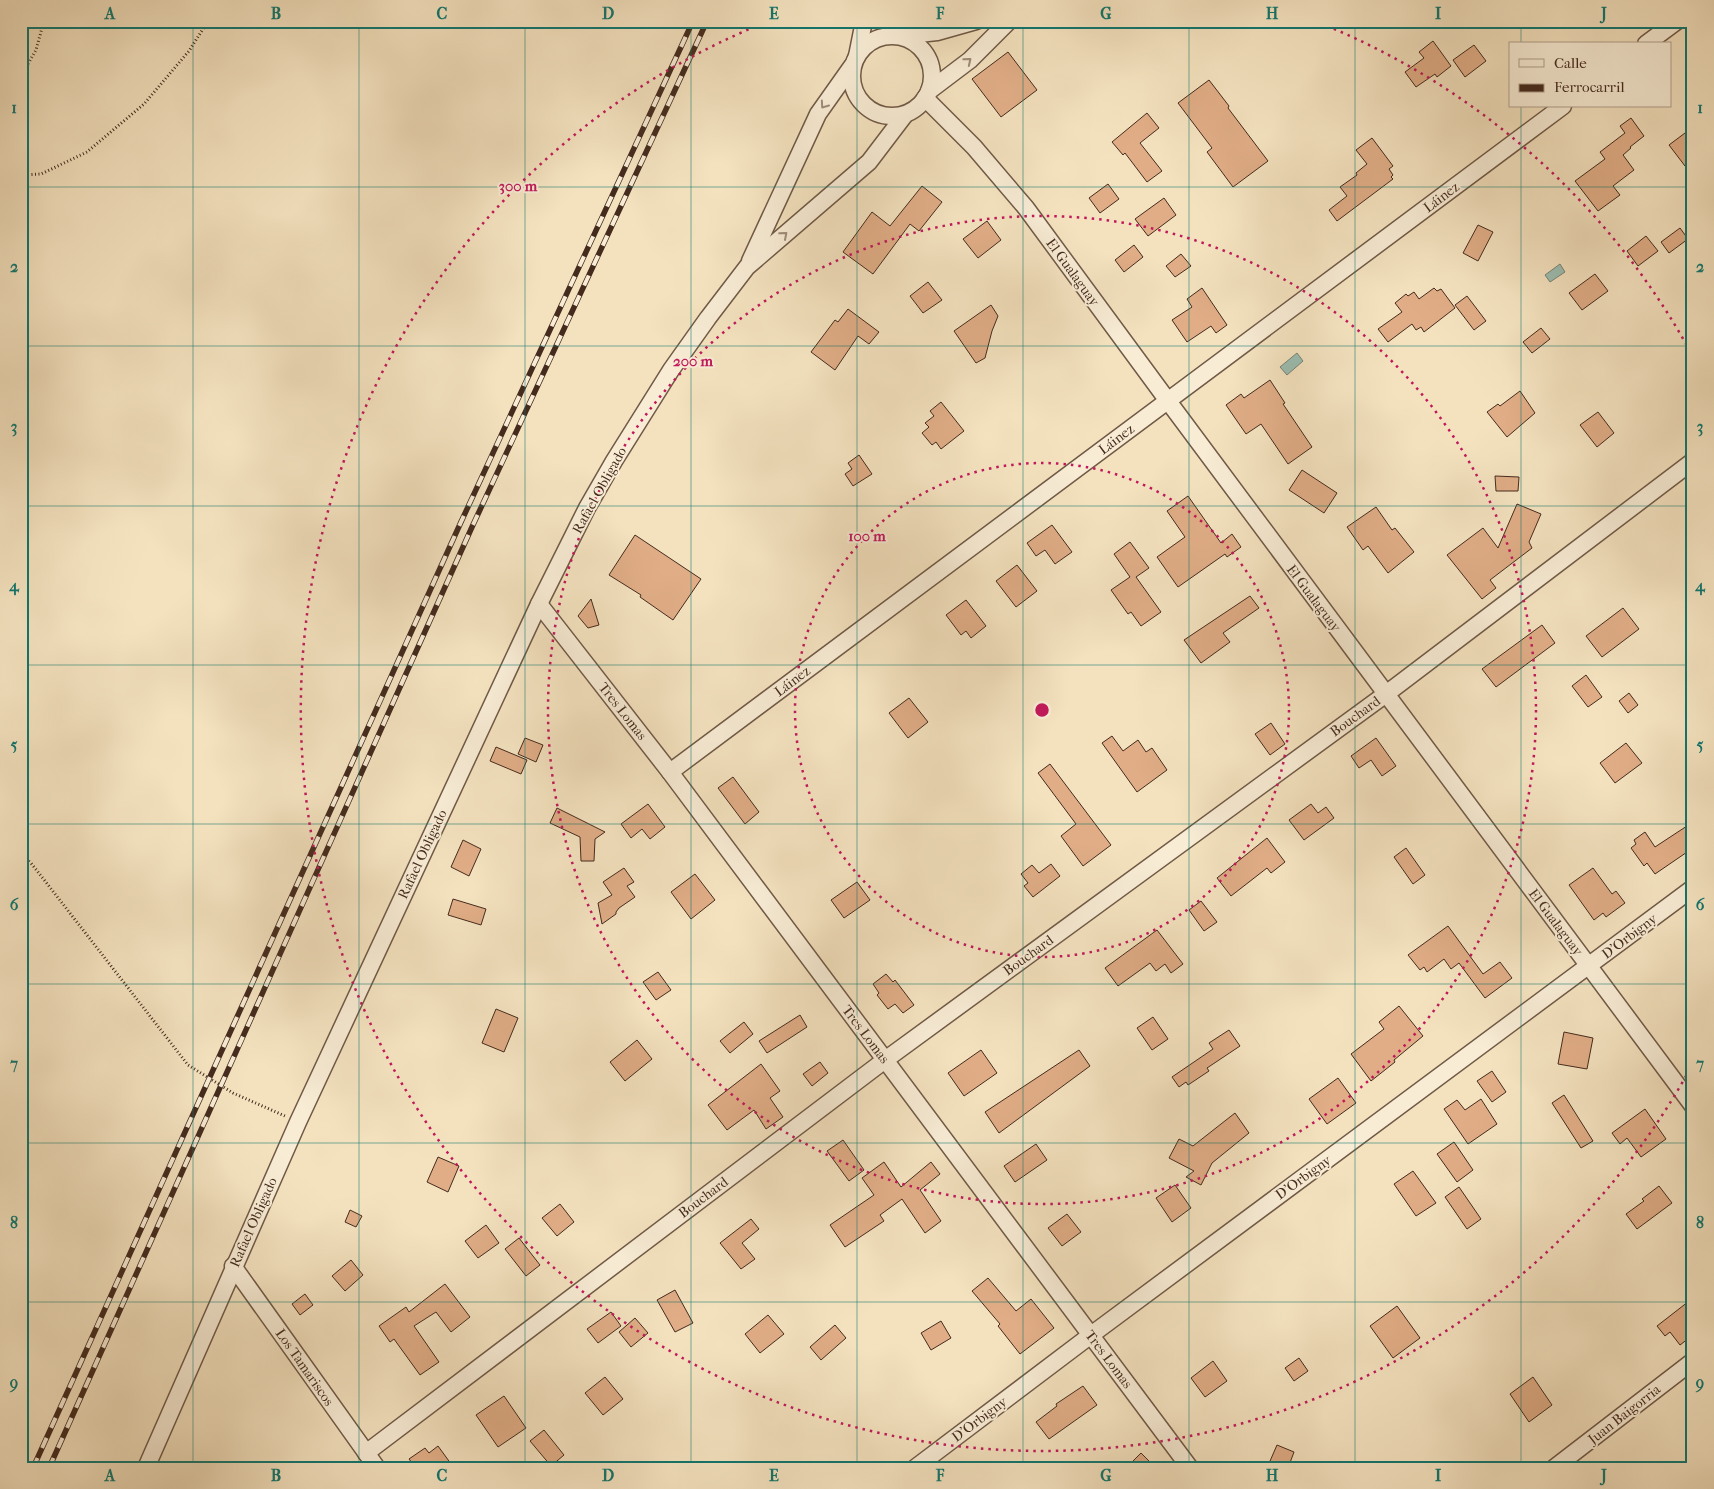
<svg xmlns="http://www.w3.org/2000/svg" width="1714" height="1489" font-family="'IM FELL French Canon',serif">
  <rect width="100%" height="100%" fill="#f4e2bf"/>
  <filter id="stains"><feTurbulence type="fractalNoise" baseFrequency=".004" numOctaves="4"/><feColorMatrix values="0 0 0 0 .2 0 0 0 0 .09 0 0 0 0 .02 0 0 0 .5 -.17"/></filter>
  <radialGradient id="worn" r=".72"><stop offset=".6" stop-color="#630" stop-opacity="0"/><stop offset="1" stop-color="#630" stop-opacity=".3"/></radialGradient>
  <g fill="#9cbeb2" stroke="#798377">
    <path d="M 1560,264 L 1565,272 L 1550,282 L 1545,275 Z"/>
    <path d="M 1297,353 L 1303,361 L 1287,375 L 1280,367 Z"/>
  </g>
  <g fill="#e0ad86" stroke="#442b1e">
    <path d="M 1433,41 L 1451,66 L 1437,77 L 1435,74 L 1416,87 L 1405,72 L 1424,58 L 1419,52 Z"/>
    <path d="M 1474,45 L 1486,61 L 1465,77 L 1453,60 Z"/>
    <path d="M 1008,52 L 1037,90 L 1001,117 L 972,79 Z"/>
    <path d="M 1209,80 L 1229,106 L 1228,108 L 1268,161 L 1233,187 L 1207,152 L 1212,148 L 1178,103 Z"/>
    <path d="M 1147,113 L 1159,128 L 1140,143 L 1162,171 L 1147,182 L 1125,153 L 1123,155 L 1112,142 Z"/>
    <path d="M 1631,118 L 1644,136 L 1630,147 L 1631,148 L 1623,155 L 1634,170 L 1613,186 L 1620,195 L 1598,211 L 1575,181 L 1605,159 L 1600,152 L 1625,133 L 1620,126 Z"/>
    <path d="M 1693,127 L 1693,160 L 1685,166 L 1669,145 Z"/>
    <path d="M 1372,138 L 1393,166 L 1389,169 L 1393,175 L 1391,177 L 1393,179 L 1337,221 L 1329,210 L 1347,196 L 1340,187 L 1357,175 L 1356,173 L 1367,164 L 1356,150 Z"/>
    <path d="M 1108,184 L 1119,199 L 1100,213 L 1089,198 Z"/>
    <path d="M 922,186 L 942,202 L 919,231 L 910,224 L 873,274 L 843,252 L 872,212 L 890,226 Z"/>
    <path d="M 1164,198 L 1176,215 L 1148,236 L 1135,219 Z"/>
    <path d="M 987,221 L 1001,240 L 978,258 L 963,239 Z"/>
    <path d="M 1478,225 L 1493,232 L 1478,261 L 1463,253 Z"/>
    <path d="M 1680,228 L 1688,239 L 1669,253 L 1661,242 Z"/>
    <path d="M 1646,236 L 1658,251 L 1638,266 L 1627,251 Z"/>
    <path d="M 1134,245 L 1143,257 L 1124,272 L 1115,260 Z"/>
    <path d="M 1181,254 L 1191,266 L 1175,277 L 1166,266 Z"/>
    <path d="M 1595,274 L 1608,291 L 1582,310 L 1569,293 Z"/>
    <path d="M 928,282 L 942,300 L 923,313 L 910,296 Z"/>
    <path d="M 1202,288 L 1227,325 L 1216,333 L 1211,326 L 1187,342 L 1172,320 L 1192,307 L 1187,299 Z"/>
    <path d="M 1434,288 L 1437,291 L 1441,289 L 1455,308 L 1424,332 L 1421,327 L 1416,330 L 1412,324 L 1388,342 L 1378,329 L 1402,312 L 1395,303 L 1406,294 L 1408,296 L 1414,292 L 1419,299 Z"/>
    <path d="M 1467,296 L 1486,321 L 1474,330 L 1455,305 Z"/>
    <path d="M 991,305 L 998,316 L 992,331 L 985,358 L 976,363 L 954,331 Z"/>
    <path d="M 848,309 L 879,332 L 869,344 L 858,336 L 835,370 L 811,352 L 835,320 L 838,322 Z"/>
    <path d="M 1541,328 L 1550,339 L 1532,353 L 1523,342 Z"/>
    <path d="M 1270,380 L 1285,403 L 1283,404 L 1312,447 L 1288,464 L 1261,424 L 1246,434 L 1226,405 L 1241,394 L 1244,398 Z"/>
    <path d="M 1520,391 L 1535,413 L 1507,437 L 1487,412 L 1498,404 L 1500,406 Z"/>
    <path d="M 941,402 L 964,431 L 941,449 L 936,442 L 932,445 L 922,433 L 929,427 L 925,423 L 934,416 L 930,411 Z"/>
    <path d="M 1598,412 L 1614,433 L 1597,447 L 1580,425 Z"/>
    <path d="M 859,455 L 872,474 L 853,486 L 845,474 L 852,469 L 848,463 Z"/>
    <path d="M 1302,470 L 1337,493 L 1324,513 L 1289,490 Z"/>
    <path d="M 1495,476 L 1519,477 L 1518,491 L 1496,491 Z"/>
    <path d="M 1188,496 L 1221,543 L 1232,534 L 1241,547 L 1227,557 L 1225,554 L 1178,587 L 1157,557 L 1185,537 L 1167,511 Z"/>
    <path d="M 1517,504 L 1541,514 L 1529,542 L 1532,548 L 1490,580 L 1496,588 L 1482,599 L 1447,555 L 1483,528 L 1498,548 Z"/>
    <path d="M 1376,507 L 1392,530 L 1395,528 L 1414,552 L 1388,573 L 1368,546 L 1363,550 L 1347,527 Z"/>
    <path d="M 1052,525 L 1072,552 L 1055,564 L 1045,550 L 1036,556 L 1027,543 Z"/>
    <path d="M 635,535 L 701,579 L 673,620 L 640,597 L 641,595 L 609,575 Z"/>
    <path d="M 1130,542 L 1149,568 L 1136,577 L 1161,612 L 1141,626 L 1131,612 L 1128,614 L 1111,590 L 1130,577 L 1114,554 Z"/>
    <path d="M 1017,565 L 1037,591 L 1016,607 L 996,581 Z"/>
    <path d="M 1250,596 L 1259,608 L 1223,633 L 1230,642 L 1201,663 L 1184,640 Z"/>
    <path d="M 591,599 L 599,625 L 588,628 L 578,616 Z"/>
    <path d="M 966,600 L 986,626 L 971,638 L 966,631 L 961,635 L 946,615 Z"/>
    <path d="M 1623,608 L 1639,629 L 1602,657 L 1586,636 Z"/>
    <path d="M 1542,625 L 1555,643 L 1496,687 L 1482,669 Z"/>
    <path d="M 1586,675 L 1602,697 L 1588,707 L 1572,686 Z"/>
    <path d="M 1629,693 L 1638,705 L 1628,713 L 1619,701 Z"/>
    <path d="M 909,698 L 928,722 L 908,738 L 889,713 Z"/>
    <path d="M 1271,723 L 1285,744 L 1270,755 L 1255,734 Z"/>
    <path d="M 1112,736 L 1123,751 L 1138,740 L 1146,752 L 1152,748 L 1167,770 L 1137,792 L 1102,743 Z"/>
    <path d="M 525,738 L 543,745 L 536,762 L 518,754 Z"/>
    <path d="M 1376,738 L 1396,766 L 1382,776 L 1371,760 L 1359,768 L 1351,756 Z"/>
    <path d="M 1626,743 L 1642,763 L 1615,783 L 1600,763 Z"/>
    <path d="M 496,747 L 527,760 L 521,774 L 490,761 Z"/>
    <path d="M 1050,764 L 1111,845 L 1083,866 L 1061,836 L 1076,824 L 1038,773 Z"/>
    <path d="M 733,777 L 759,812 L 745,824 L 718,788 Z"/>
    <path d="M 648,804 L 665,827 L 650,839 L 642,829 L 631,838 L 621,824 Z"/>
    <path d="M 1311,804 L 1318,813 L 1326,807 L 1334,818 L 1304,840 L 1289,820 Z"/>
    <path d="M 557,808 L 605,832 L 595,839 L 594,861 L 581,861 L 580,837 L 550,823 Z"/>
    <path d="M 1693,822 L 1693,848 L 1655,874 L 1647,863 L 1644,866 L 1631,848 L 1636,844 L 1634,840 L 1645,832 L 1655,847 Z"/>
    <path d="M 1267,838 L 1285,862 L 1271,873 L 1267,868 L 1231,896 L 1217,878 Z"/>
    <path d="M 463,840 L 481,849 L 469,876 L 451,867 Z"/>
    <path d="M 1406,848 L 1425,875 L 1413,884 L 1394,857 Z"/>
    <path d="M 1051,864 L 1060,876 L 1033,897 L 1024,886 L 1028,883 L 1021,874 L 1032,865 L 1039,873 Z"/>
    <path d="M 624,868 L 634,882 L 627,886 L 635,897 L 619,908 L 616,912 L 616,914 L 602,924 L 598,903 L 612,895 L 603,882 Z"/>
    <path d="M 1593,868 L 1612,894 L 1616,891 L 1625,903 L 1606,917 L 1603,913 L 1594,920 L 1569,885 Z"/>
    <path d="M 695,874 L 715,900 L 691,919 L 671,892 Z"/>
    <path d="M 857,882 L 870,900 L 844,918 L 831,900 Z"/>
    <path d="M 453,899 L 486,909 L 481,925 L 448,915 Z"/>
    <path d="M 1201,901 L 1217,922 L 1204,931 L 1189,910 Z"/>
    <path d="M 1448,926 L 1483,974 L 1500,962 L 1512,978 L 1485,998 L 1459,963 L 1451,969 L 1444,959 L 1427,972 L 1424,967 L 1420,970 L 1408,955 Z"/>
    <path d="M 1157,930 L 1183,964 L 1171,973 L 1165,964 L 1156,971 L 1150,963 L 1118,986 L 1105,968 Z"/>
    <path d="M 658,972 L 671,990 L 656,1000 L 643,982 Z"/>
    <path d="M 886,974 L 893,982 L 895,980 L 914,1005 L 903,1013 L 895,1004 L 888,1009 L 877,995 L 879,993 L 873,984 Z"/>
    <path d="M 1399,1006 L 1423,1036 L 1394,1060 L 1395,1062 L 1371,1081 L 1351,1054 L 1384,1029 L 1379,1022 Z"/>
    <path d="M 496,1009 L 518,1018 L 504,1052 L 482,1043 Z"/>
    <path d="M 800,1015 L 807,1027 L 767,1053 L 759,1041 Z"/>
    <path d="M 1153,1017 L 1168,1039 L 1152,1050 L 1137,1028 Z"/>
    <path d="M 744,1022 L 753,1034 L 730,1053 L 720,1041 Z"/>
    <path d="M 1229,1030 L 1240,1046 L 1207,1068 L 1209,1071 L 1188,1085 L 1186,1082 L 1179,1087 L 1172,1077 L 1213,1049 L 1209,1043 Z"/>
    <path d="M 1564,1032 L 1593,1038 L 1587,1069 L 1558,1064 Z"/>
    <path d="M 637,1040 L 652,1059 L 625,1081 L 610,1062 Z"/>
    <path d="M 981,1050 L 997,1073 L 964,1096 L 948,1073 Z"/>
    <path d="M 1079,1050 L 1090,1066 L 999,1133 L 985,1112 Z"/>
    <path d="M 820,1062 L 828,1073 L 812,1086 L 803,1074 Z"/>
    <path d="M 761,1064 L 780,1091 L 770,1098 L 783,1117 L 766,1129 L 754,1110 L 727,1130 L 708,1105 Z"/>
    <path d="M 1492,1071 L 1506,1092 L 1492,1102 L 1477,1081 Z"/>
    <path d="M 1338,1078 L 1356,1103 L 1327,1124 L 1309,1099 Z"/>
    <path d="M 1564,1095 L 1593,1141 L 1581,1148 L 1552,1103 Z"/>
    <path d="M 1481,1099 L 1497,1124 L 1468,1144 L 1444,1109 L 1457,1100 L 1465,1110 Z"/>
    <path d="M 1645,1109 L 1666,1139 L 1641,1157 L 1627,1138 L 1620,1144 L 1612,1133 Z"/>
    <path d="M 1235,1113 L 1249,1133 L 1212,1163 L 1201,1185 L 1186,1177 L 1194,1171 L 1169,1158 L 1179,1139 L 1193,1146 Z"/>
    <path d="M 843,1140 L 864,1170 L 849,1181 L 827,1151 Z"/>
    <path d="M 1454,1142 L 1473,1170 L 1457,1182 L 1437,1154 Z"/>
    <path d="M 1036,1144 L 1047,1160 L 1015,1182 L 1004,1166 Z"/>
    <path d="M 438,1157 L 459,1166 L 448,1192 L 427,1182 Z"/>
    <path d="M 884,1162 L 901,1187 L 931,1162 L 940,1174 L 920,1190 L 941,1221 L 925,1233 L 902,1199 L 880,1215 L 884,1221 L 845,1247 L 830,1225 L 874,1195 L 862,1178 Z"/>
    <path d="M 1413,1171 L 1436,1203 L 1416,1216 L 1394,1184 Z"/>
    <path d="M 1175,1185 L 1191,1208 L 1172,1222 L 1156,1198 Z"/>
    <path d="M 1659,1186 L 1672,1203 L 1637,1229 L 1626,1214 L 1644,1201 L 1642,1199 Z"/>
    <path d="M 1459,1187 L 1481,1219 L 1467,1229 L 1445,1197 Z"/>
    <path d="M 560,1204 L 574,1222 L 557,1236 L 542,1218 Z"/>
    <path d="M 350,1210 L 362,1216 L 356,1227 L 345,1222 Z"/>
    <path d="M 1067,1214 L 1081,1232 L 1062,1246 L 1048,1228 Z"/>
    <path d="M 751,1219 L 759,1229 L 742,1243 L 755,1259 L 741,1269 L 720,1243 Z"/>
    <path d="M 486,1225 L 499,1243 L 478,1258 L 465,1241 Z"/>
    <path d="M 519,1238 L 540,1265 L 526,1276 L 505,1249 Z"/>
    <path d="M 351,1260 L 363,1275 L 345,1291 L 332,1276 Z"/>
    <path d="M 988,1278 L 1016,1311 L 1031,1299 L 1054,1328 L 1020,1354 L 998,1326 L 1000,1324 L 972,1291 Z"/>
    <path d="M 445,1284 L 470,1317 L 451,1332 L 436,1312 L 414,1326 L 439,1362 L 420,1375 L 394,1339 L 390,1342 L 379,1326 L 406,1307 L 409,1312 Z"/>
    <path d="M 675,1290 L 693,1323 L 675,1332 L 657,1300 Z"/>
    <path d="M 305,1294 L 313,1305 L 300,1315 L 292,1304 Z"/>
    <path d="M 1693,1298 L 1693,1335 L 1680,1345 L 1670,1332 L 1665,1336 L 1657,1326 Z"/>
    <path d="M 1397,1306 L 1420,1338 L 1393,1358 L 1370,1326 Z"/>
    <path d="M 611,1312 L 621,1326 L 598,1343 L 587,1329 Z"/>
    <path d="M 768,1315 L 784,1334 L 760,1353 L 745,1334 Z"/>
    <path d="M 635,1318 L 648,1333 L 631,1347 L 619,1332 Z"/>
    <path d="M 941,1321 L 951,1338 L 931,1350 L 921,1333 Z"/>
    <path d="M 835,1325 L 846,1338 L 821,1360 L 810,1347 Z"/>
    <path d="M 1299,1358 L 1308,1371 L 1294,1381 L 1285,1368 Z"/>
    <path d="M 1213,1361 L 1227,1381 L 1205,1397 L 1191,1378 Z"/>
    <path d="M 605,1377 L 623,1399 L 603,1415 L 585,1393 Z"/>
    <path d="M 1533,1377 L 1552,1405 L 1529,1422 L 1510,1394 Z"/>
    <path d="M 1083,1386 L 1097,1405 L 1049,1439 L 1036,1422 L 1057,1406 L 1056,1404 Z"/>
    <path d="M 504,1396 L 526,1428 L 498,1447 L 476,1415 Z"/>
    <path d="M 544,1430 L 564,1455 L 551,1466 L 530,1441 Z"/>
    <path d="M 1277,1445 L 1294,1452 L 1288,1468 L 1267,1468 Z"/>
    <path d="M 438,1446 L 454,1468 L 416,1468 L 409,1459 L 425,1448 L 429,1453 Z"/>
    <path d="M 1141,1453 L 1156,1468 L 1126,1468 Z"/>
  </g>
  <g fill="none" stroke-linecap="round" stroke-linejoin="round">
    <g stroke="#705946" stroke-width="19">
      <g id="minor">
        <circle cx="892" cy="76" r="40"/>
        <path d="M 900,36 L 937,32 L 976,21"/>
        <path d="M 1646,44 L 1677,21"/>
        <path d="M 857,56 L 864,21"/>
        <path d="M 929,91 L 970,60 L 1009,21"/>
        <path d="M 925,98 L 974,147 L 1026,208 L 1168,401 L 1693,1106"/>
        <path d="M 750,261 L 818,114 L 852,66"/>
        <path d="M 539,604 L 670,772 L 1190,1468"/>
        <path d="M 670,772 L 1563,106"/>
        <path d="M 233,1266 L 377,1468"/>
        <path d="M 366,1453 L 885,1060 L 1386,694 L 1693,461"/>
        <path d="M 146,1468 L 298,1122 L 539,604 L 587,508 L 614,461 L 671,370 L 708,318 L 747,267 L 869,162 L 904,116"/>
        <path d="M 915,1468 L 1091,1335 L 1693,888"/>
        <path d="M 1554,1468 L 1693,1361"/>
      </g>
    </g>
    <g stroke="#442b1e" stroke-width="3" stroke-dasharray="1 2.5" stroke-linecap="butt">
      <path d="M 21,76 L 36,50 L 44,21"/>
      <path d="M 21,175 L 41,174 L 87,152 L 144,104 L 189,51 L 208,21"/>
      <path d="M 21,854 L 31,863 L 188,1065 L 233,1093 L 285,1116"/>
    </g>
    <use href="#minor" stroke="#f8ecd5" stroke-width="16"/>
    <g stroke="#442b1e" stroke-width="5.5">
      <g id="rail">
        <path d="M 33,1468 L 461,522 L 693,21"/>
        <path d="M 49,1468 L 472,527 L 707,21"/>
      </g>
    </g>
    <use href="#rail" stroke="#f8ecd5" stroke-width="4" stroke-dasharray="11" stroke-linecap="butt"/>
  </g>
  <defs><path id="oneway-chevron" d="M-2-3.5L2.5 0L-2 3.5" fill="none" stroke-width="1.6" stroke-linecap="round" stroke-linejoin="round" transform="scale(1.25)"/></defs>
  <g stroke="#9e8c7a">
    <use href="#oneway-chevron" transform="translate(968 61) rotate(-39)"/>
    <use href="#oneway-chevron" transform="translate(824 105) rotate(125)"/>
    <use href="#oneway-chevron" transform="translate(784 235) rotate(-41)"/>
  </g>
  <path fill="none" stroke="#0f766e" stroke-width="1" stroke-opacity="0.55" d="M 193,21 L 193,1468M 359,21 L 359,1468M 525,21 L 525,1468M 691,21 L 691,1468M 857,21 L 857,1468M 1023,21 L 1023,1468M 1189,21 L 1189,1468M 1355,21 L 1355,1468M 1521,21 L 1521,44M 1521,106 L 1521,1468M 21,187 L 1693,187M 21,346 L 1693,346M 21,506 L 1693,506M 21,665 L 1693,665M 21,824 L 1693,824M 21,984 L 1693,984M 21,1143 L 1693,1143M 21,1302 L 1693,1302"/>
  <g fill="none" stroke="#c2185b" stroke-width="2.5" stroke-dasharray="2.5 5">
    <circle cx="1042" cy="710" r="247"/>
    <circle cx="1042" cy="710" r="494"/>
    <path d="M1690 1069A741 741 0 1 1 764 23M1320 23A741 741 0 0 1 1690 351"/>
  </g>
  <g text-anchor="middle" stroke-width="4" stroke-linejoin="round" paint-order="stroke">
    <g font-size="14" fill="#442b1e" stroke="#f8ecd5">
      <text transform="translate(1441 197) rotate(-37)" y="5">Láinez</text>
      <text transform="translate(1073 272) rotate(54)" y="5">El Gualaguay</text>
      <text transform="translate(1116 439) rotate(-37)" y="5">Láinez</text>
      <text transform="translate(599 490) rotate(-61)" y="5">Rafael Obligado</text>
      <text transform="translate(1314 598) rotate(53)" y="5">El Gualaguay</text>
      <text transform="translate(792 681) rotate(-37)" y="5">Láinez</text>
      <text transform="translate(623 711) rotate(52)" y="5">Tres Lomas</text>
      <text transform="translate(1355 716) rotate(-36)" y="5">Bouchard</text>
      <text transform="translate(422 854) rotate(-65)" y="5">Rafael Obligado</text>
      <text transform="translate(1556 922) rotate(53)" y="5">El Gualaguay</text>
      <text transform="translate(1629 936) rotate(-37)" y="5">D'Orbigny</text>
      <text transform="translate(1028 955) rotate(-36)" y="5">Bouchard</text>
      <text transform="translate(866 1034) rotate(53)" y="5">Tres Lomas</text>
      <text transform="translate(1303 1177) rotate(-36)" y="5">D'Orbigny</text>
      <text transform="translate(703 1197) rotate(-37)" y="5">Bouchard</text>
      <text transform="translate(253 1222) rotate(-66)" y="5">Rafael Obligado</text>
      <text transform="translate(1109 1359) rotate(53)" y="5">Tres Lomas</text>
      <text transform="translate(305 1367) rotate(55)" y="5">Los Tamariscos</text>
      <text transform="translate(1624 1414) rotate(-38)" y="5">Juan Baigorria</text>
      <text transform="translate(979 1419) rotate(-37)" y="5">D'Orbigny</text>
    </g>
  </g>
  <circle cx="1042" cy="710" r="8" fill="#c2185b" stroke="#f8ecd5" stroke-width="2.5"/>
  <g font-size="15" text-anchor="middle" font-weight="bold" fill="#c2185b" stroke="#f8ecd5" stroke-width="4" stroke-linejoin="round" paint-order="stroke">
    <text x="518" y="191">300 m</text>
    <text x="693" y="366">200 m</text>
    <text x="867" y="541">100 m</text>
  </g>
  <rect width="1714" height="1489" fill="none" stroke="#f4e2bf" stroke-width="55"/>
  <rect x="1509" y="42" width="162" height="65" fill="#f8ecd5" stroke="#b09f8c"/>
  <rect x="1519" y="59" width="25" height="8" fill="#f8ecd5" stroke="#b09f8c"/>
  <text x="1554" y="68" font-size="15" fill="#442b1e">Calle</text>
  <rect x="1519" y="84" width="25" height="8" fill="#442b1e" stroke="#b09f8c"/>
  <text x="1554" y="92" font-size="15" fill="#442b1e">Ferrocarril</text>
  <rect x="28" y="28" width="1658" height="1434" fill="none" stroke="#0f766e" stroke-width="2"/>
  <g font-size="16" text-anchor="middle" font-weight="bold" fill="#0f766e">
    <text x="110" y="19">A</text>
    <text x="276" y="19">B</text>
    <text x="442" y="19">C</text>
    <text x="608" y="19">D</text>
    <text x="774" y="19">E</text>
    <text x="940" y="19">F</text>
    <text x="1106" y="19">G</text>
    <text x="1272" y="19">H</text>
    <text x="1438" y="19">I</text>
    <text x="1604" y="19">J</text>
    <text x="14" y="113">1</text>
    <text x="1700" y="113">1</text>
    <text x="14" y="272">2</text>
    <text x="1700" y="272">2</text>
    <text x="14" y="432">3</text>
    <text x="1700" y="432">3</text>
    <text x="14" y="591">4</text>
    <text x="1700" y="591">4</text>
    <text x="14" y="750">5</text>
    <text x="1700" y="750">5</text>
    <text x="14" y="910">6</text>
    <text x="1700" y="910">6</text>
    <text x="14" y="1069">7</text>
    <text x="1700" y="1069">7</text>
    <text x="14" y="1228">8</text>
    <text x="1700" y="1228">8</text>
    <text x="14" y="1388">9</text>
    <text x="1700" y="1388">9</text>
    <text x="110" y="1481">A</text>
    <text x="276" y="1481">B</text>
    <text x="442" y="1481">C</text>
    <text x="608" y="1481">D</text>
    <text x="774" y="1481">E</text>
    <text x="940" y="1481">F</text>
    <text x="1106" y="1481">G</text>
    <text x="1272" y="1481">H</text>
    <text x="1438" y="1481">I</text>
    <text x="1604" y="1481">J</text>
  </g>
  <rect width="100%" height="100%" filter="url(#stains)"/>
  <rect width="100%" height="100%" fill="url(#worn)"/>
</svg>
